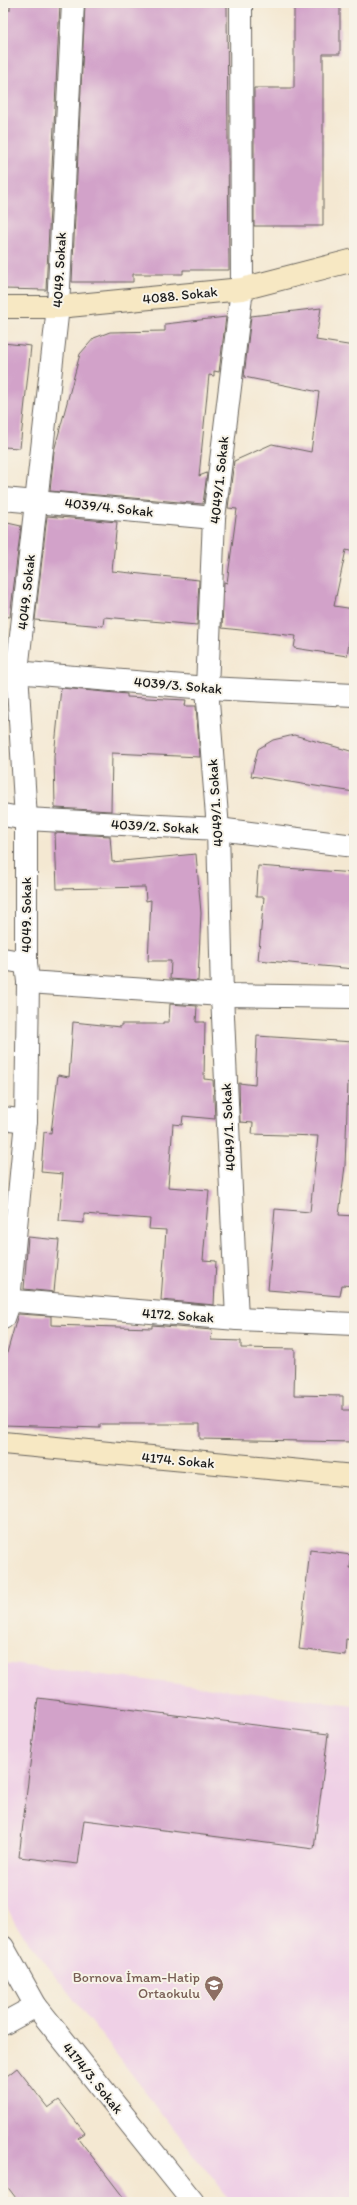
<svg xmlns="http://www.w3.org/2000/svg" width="357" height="2205" font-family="Itim,sans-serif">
  <rect width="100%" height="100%" fill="#f7f3e8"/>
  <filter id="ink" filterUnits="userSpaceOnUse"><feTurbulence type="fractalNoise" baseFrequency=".025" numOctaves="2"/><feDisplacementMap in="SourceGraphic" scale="8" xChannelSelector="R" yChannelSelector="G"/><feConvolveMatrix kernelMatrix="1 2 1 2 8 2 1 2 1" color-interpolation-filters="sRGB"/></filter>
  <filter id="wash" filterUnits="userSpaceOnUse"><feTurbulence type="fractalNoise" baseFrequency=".012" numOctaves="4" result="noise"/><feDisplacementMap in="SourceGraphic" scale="16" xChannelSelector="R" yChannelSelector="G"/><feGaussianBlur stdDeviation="0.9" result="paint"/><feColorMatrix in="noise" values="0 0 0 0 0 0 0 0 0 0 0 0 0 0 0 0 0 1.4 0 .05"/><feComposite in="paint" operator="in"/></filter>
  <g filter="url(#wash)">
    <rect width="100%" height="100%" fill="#f4e8d2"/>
    <path fill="#efd0e6" d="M 3,1663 L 354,1705 L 354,2202 L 231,2202 L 16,1925 L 3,1899 Z"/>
    <g id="blocks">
      <g fill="#d2a2c9">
        <path d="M 10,3 L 60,3 L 46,290 L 3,289 L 3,10 L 10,10 Z"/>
        <path d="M 85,3 L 227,3 L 229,270 L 183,270 L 183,274 L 133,274 L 133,282 L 72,282 Z"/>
        <path d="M 294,3 L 340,3 L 340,54 L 323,54 L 323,226 L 254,226 L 254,88 L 294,88 Z"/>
        <path d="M 321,308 L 316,340 L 354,346 L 354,552 L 346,550 L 334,606 L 354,609 L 347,656 L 294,648 L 296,636 L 222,628 L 224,582 L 227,583 L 237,509 L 228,508 L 234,461 L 272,444 L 311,452 L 319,392 L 244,377 L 251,316 Z"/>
        <path d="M 226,317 L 219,372 L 214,371 L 214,376 L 209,375 L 199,476 L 207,473 L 203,504 L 50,491 L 54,451 L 80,354 L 94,338 L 110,332 L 165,331 L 165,324 Z"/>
        <path d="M 3,343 L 31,346 L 20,448 L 3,447 Z"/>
        <path d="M 47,516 L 117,522 L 112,571 L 199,580 L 197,625 L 104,617 L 103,626 L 35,620 Z"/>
        <path d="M 3,522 L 21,526 L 10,617 L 3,616 Z"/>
        <path d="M 61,688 L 127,694 L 127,697 L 186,700 L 185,706 L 196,706 L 200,757 L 112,753 L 111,811 L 55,808 L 54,756 Z"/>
        <path d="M 294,735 L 354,752 L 354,792 L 251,776 L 258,749 L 273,740 Z"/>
        <path d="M 55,833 L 110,836 L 112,862 L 196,854 L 201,913 L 198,981 L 170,979 L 171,961 L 148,961 L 151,900 L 146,901 L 145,887 L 57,889 Z"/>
        <path d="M 258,866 L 354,873 L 354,969 L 258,960 L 264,897 L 256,897 Z"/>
        <path d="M 170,1004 L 197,1006 L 196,1022 L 205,1022 L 204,1079 L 213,1080 L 215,1119 L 183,1116 L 182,1125 L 173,1124 L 168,1187 L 209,1190 L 203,1260 L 216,1261 L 214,1305 L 161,1300 L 166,1230 L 149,1229 L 150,1219 L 84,1214 L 84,1223 L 59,1221 L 63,1174 L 41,1172 L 44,1132 L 51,1133 L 58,1075 L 69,1077 L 73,1022 L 121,1027 L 121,1024 L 163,1024 L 163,1022 L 169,1022 Z"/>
        <path d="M 257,1036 L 354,1042 L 354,1083 L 348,1082 L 345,1166 L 339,1215 L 354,1216 L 354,1286 L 342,1285 L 340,1296 L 268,1290 L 275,1209 L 310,1212 L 318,1136 L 252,1134 L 253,1123 L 240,1122 L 239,1083 L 255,1085 Z"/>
        <path d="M 28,1237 L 59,1240 L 54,1292 L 24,1289 Z"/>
        <path d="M 18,1314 L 51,1316 L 51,1325 L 152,1328 L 152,1325 L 212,1330 L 211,1340 L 241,1341 L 241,1348 L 295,1349 L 294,1395 L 343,1396 L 343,1410 L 354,1410 L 354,1442 L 200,1439 L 200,1424 L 100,1424 L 100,1428 L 3,1425 L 3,1367 Z"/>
        <path d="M 310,1550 L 352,1555 L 350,1568 L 354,1568 L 354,1640 L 346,1639 L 345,1655 L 299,1649 Z"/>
        <path d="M 38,1698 L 328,1734 L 314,1849 L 84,1820 L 78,1864 L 19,1857 Z"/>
        <path d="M 17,2068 L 48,2108 L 59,2100 L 85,2133 L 78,2138 L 127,2202 L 19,2202 L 3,2181 L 3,2079 Z"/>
      </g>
    </g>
  </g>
  <g filter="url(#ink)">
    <use href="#blocks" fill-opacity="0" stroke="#68635c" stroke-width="1"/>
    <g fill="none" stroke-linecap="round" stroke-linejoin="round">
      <g stroke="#68635c" stroke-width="24">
        <g id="street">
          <path d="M 3,499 L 214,518"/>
          <path d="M 3,671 L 207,688 L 354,695"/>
          <path d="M 3,815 L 26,819 L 218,829 L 354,846"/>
          <path d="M 3,959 L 26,963"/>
          <path d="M 28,982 L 222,995 L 354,997"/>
          <path d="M 3,1118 L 26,1121"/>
          <path d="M 3,1300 L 237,1319 L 354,1324"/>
          <path d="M 3,1318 L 9,1301 L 26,1121 L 28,982 L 26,963 L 26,819 L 17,671 L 58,307 L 73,3"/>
          <path d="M 237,1319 L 222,995 L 218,829 L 207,688 L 214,518 L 242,289 L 241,3"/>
          <path d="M 3,1947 L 36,2006 L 193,2202"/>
          <path d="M 3,2024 L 36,2006"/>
        </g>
      </g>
      <g stroke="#68635c" stroke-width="24">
        <g id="secondary">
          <path d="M 3,307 L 58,307 L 242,289 L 354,260"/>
          <path d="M 3,1443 L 354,1476"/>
        </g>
      </g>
      <use href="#street" stroke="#fff" stroke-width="22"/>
      <use href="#secondary" stroke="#f7e8c3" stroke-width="22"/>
    </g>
  </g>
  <defs>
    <g id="school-pin" transform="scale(1)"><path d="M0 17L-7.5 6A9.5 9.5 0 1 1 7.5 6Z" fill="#8d6e63" stroke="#f7f3e8"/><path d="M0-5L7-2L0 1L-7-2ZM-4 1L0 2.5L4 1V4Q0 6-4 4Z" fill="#fff"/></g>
  </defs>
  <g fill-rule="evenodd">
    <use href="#school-pin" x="214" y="1985"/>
  </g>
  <g text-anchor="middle" stroke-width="4" stroke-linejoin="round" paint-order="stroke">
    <g font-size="14" fill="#1c1c1c" stroke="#f7f3e8">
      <text transform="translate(59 270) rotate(-87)" y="5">4049. Sokak</text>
      <text transform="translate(180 295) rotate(-6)" y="5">4088. Sokak</text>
      <text transform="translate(219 480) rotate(-84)" y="5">4049/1. Sokak</text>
      <text transform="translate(109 507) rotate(6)" y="5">4039/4. Sokak</text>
      <text transform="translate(26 592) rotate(-84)" y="5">4049. Sokak</text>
      <text transform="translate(178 685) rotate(5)" y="5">4039/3. Sokak</text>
      <text transform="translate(215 803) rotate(-94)" y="5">4049/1. Sokak</text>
      <text transform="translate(155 826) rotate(3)" y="5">4039/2. Sokak</text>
      <text transform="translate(26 915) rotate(-90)" y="5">4049. Sokak</text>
      <text transform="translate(228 1127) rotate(-93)" y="5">4049/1. Sokak</text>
      <text transform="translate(178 1315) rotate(4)" y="5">4172. Sokak</text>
      <text transform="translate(178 1460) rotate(5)" y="5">4174. Sokak</text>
      <text transform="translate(93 2078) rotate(51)" y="5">4174/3. Sokak</text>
    </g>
    <g font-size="14" fill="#785e54" stroke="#f7f3e8" text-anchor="end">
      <text x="200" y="1982">Bornova İmam-Hatip<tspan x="200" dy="16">Ortaokulu</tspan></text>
    </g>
  </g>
  <rect width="357" height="2205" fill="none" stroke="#f7f3e8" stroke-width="16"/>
</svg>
